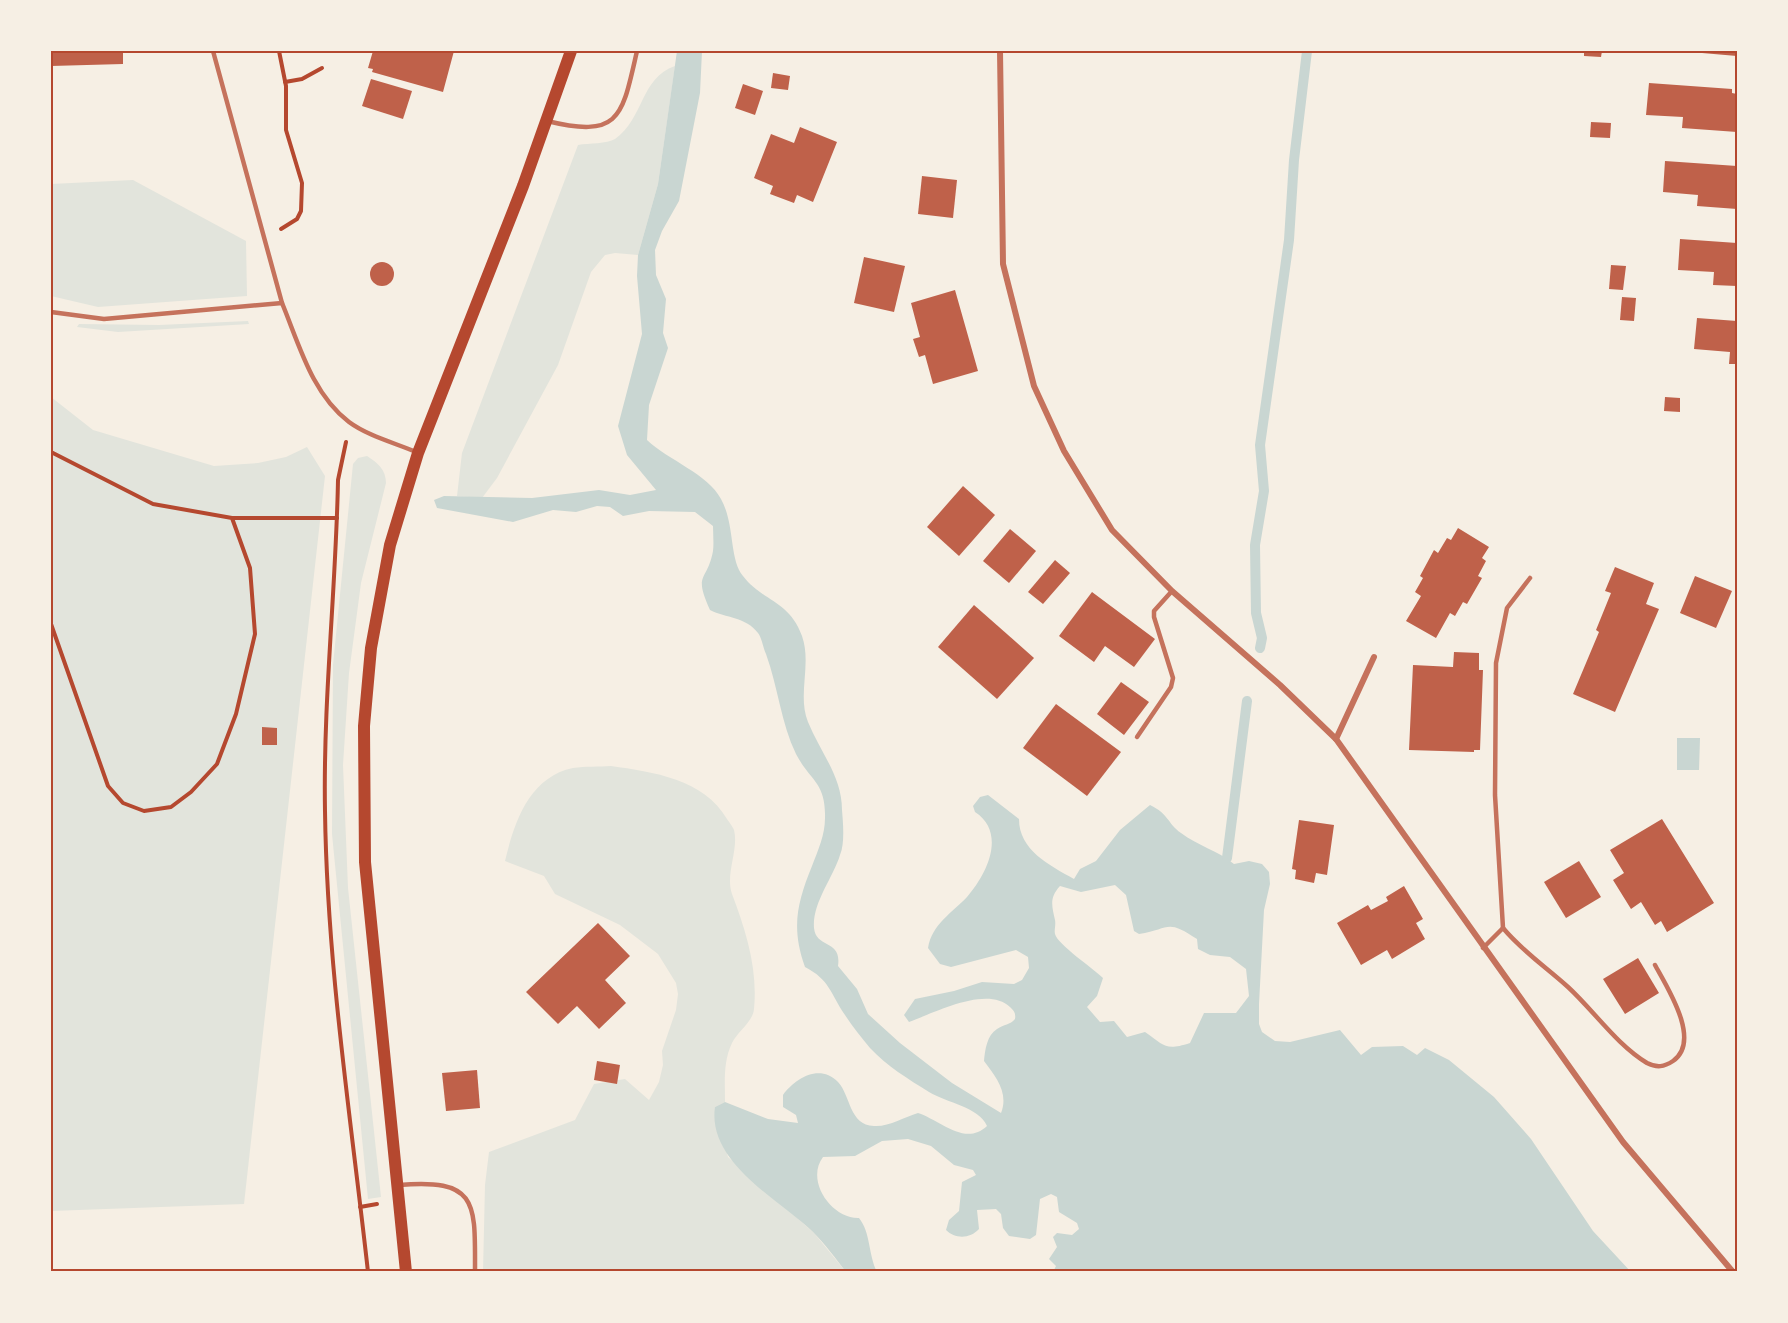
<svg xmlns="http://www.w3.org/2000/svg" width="1788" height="1323" font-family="Rubik,sans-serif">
  <rect width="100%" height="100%" fill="#f6efe4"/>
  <g fill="#e2e4dc">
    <path d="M 675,66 L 658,184 L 638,255 L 615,253 L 605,255 L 591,272 L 558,365 L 497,478 L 482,498 L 457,496 L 462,453 L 578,145 C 589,143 607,144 615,139 C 644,119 640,78 675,66 Z"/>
    <path d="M 133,180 L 246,241 L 247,296 L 98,307 L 51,296 L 51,184 Z"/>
    <path d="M 248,321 L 249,324 L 118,332 L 77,327 L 79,324 L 159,325 Z"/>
    <path d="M 51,397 L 93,430 L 214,466 L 258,463 L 286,457 L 307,447 L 325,476 L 244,1204 L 51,1211 Z"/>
    <path d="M 367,456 C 378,463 386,470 386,483 L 361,583 L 349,673 L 343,765 L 348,888 L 381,1197 L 368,1199 L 332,834 L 333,665 L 353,464 L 358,458 Z"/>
    <path d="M 611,766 C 653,772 704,779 727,819 C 729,822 733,827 734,830 C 739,850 725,874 732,894 C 746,931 758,969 754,1009 C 753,1022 737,1032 732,1043 C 723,1062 725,1081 725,1102 L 715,1107 L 728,1157 L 814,1233 L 846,1272 L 483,1272 L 485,1185 L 489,1152 L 575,1120 L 594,1084 L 625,1079 L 649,1100 L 659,1082 L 663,1065 L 662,1051 L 676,1010 L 678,994 L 676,983 L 658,954 L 620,925 L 555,894 L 544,876 L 505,861 C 514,823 529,777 573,768 C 585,766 599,767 611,766 Z"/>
  </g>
  <g fill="#c9d6d2" fill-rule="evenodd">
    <path d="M 677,51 L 702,51 L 700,93 L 679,201 L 662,231 L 655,250 L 656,275 L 666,299 L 663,333 L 668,348 L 649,405 L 647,440 C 668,460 708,474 721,499 C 735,524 729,559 743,576 C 763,602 789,600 802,636 C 812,664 797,695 808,722 C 820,752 842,776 842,810 C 843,823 845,843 840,855 C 833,878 812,903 814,928 C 816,949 842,939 838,966 L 857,989 L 868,1014 L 900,1043 L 952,1083 L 1001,1113 C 1009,1093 996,1077 984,1061 C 985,1050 987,1035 997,1029 C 1004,1024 1010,1025 1015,1019 C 1016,1013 1014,1011 1010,1007 C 987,985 934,1013 909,1022 L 904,1015 L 915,999 L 954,991 L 982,982 L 1014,984 L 1022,980 L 1029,968 L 1028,957 L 1016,950 L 951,967 L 940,964 L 928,948 C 932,924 952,913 967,897 C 987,874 1007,833 975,812 L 973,806 L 980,797 L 988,795 L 1019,819 C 1019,850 1049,865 1074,879 L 1080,869 L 1096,861 L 1120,830 L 1150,805 C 1169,814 1167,823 1181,833 C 1198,846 1217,850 1234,864 L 1249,861 L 1262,864 L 1269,872 L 1270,884 L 1264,910 L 1259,1004 L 1259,1024 L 1262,1032 L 1275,1041 L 1290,1042 L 1340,1030 L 1361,1055 L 1372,1047 L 1403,1046 L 1417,1055 L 1425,1048 L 1449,1060 L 1494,1097 L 1531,1139 L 1593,1231 L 1631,1272 L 1035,1272 L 1054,1270 L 1056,1266 L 1049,1259 L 1057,1247 L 1053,1237 L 1057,1233 L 1072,1235 L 1079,1229 L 1077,1223 L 1059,1212 L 1057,1197 L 1051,1194 L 1040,1199 L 1036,1235 L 1030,1239 L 1009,1236 L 1003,1228 L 1001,1214 L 996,1209 L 977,1210 L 979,1229 C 970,1239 955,1239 946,1230 L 949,1220 L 959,1211 L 962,1182 L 976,1175 L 973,1170 L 954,1165 L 931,1146 L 908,1139 L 882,1141 L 855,1156 L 823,1157 C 805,1181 832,1219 859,1218 C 871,1233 868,1254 877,1272 L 846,1272 C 836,1259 825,1244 813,1232 C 778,1199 707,1162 715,1107 L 725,1102 L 768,1119 L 798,1123 L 796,1115 L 783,1107 L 783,1095 C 795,1079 819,1063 838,1082 C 851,1096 849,1125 874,1126 C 889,1127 904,1117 918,1113 C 940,1120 965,1147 987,1126 C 979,1107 947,1103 929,1092 C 908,1079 887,1066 870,1048 C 861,1037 852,1026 845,1015 C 830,993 830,980 805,967 C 791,928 797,903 812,866 C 818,850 825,835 825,818 C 826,782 810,781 796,754 C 781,723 778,687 766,654 C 763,648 762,638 758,633 C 746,617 726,618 710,610 C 693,572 707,583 713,551 C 714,543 713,534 713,526 L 695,512 L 649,511 L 623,516 L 610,507 L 597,506 L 576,512 L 553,510 L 513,522 L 437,508 L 434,500 L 444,496 L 532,498 L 599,490 L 630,495 L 656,490 L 627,455 L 618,426 L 642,334 L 637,276 L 638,255 L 658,184 ZM 1115,885 L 1126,895 L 1134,931 L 1139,934 C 1170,929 1166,918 1197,939 L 1198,949 L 1210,955 L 1230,957 L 1246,969 L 1249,996 L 1236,1013 L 1204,1013 L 1190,1043 C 1165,1051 1165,1046 1145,1032 L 1127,1037 L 1114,1021 L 1100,1022 L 1087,1007 L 1097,996 L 1103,978 C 1093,968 1058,945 1055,934 C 1054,930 1056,925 1055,920 C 1052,906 1049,898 1060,886 L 1081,892 Z"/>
    <path d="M 1677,738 L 1700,738 L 1699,770 L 1677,770 Z"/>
  </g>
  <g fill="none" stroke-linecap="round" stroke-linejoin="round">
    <g stroke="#c9d6d2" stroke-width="10">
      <path d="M 1260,648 L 1262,638 L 1256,613 L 1255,545 L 1264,491 L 1260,445 L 1289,240 L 1294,160 L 1307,51"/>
      <path d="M 1227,858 L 1247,701"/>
    </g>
  </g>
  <g fill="#bf614a">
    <path d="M 51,51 L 123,51 L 123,64 L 51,66 Z"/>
    <path d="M 373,51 L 454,51 L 443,92 L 372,72 L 373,69 L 368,68 Z"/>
    <path d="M 1584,51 L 1602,51 L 1601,57 L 1584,56 Z"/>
    <path d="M 1702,51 L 1737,51 L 1737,56 L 1702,53 Z"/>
    <path d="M 773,73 L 790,76 L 788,90 L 771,88 Z"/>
    <path d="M 371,79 L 412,91 L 403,119 L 362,106 Z"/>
    <path d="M 1649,83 L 1732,89 L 1732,93 L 1737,94 L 1737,132 L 1682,128 L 1683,117 L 1646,115 Z"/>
    <path d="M 743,84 L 763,91 L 755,115 L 735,108 Z"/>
    <path d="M 1591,122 L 1611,123 L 1610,138 L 1590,137 Z"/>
    <path d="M 800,127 L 837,142 L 813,202 L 797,195 L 794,203 L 770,194 L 773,186 L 754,178 L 771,134 L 794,143 Z"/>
    <path d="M 1665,161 L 1737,166 L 1737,209 L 1697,206 L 1698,195 L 1663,192 Z"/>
    <path d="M 922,176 L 957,180 L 953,218 L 918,214 Z"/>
    <path d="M 1680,239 L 1737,243 L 1737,286 L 1713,285 L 1714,272 L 1678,270 Z"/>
    <path d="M 864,257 L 905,266 L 894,312 L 854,303 Z"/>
    <circle cx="382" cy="274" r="12"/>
    <path d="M 1611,265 L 1626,266 L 1623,290 L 1609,289 Z"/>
    <path d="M 955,290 L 978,371 L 933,384 L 925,355 L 919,357 L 913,339 L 920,337 L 911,303 Z"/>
    <path d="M 1622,297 L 1636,298 L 1634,321 L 1620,320 Z"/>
    <path d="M 1697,318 L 1737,321 L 1737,364 L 1729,364 L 1730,352 L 1694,349 Z"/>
    <path d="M 1665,397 L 1680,398 L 1680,412 L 1664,411 Z"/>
    <path d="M 963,486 L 995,515 L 959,556 L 927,527 Z"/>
    <path d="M 1458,528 L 1489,547 L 1482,558 L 1486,561 L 1478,576 L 1482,578 L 1467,604 L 1463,602 L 1455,616 L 1450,613 L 1436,638 L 1406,621 L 1421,596 L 1415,592 L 1423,578 L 1420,576 L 1434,550 L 1438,553 L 1447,538 L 1451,540 Z"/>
    <path d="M 1010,529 L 1036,551 L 1009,583 L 983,561 Z"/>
    <path d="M 1055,560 L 1070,573 L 1043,604 L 1028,592 Z"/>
    <path d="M 1615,567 L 1654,583 L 1646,604 L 1659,609 L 1615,712 L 1573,694 L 1599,632 L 1596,630 L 1611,593 L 1605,591 Z"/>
    <path d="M 1695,576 L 1732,591 L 1716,628 L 1680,613 Z"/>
    <path d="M 1092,592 L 1155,639 L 1134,667 L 1105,646 L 1094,662 L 1059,636 Z"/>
    <path d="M 974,605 L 1034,658 L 997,699 L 938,647 Z"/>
    <path d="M 1454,652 L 1479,653 L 1479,670 L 1483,670 L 1480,750 L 1474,750 L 1474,752 L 1409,750 L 1413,665 L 1453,667 Z"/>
    <path d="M 1121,682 L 1149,702 L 1124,735 L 1097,714 Z"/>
    <path d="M 1056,704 L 1121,752 L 1087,796 L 1023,748 Z"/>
    <path d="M 262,727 L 277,728 L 277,745 L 262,745 Z"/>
    <path d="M 1662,819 L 1714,903 L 1667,932 L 1661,921 L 1655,925 L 1641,902 L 1631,909 L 1613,880 L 1624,873 L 1610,850 Z"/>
    <path d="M 1299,820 L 1334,825 L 1327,875 L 1316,873 L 1314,883 L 1295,879 L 1296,870 L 1292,869 Z"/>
    <path d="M 1579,861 L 1601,897 L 1566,918 L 1544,882 Z"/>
    <path d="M 1404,886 L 1423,919 L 1416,923 L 1425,939 L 1392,959 L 1387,950 L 1361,965 L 1337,923 L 1368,905 L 1371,910 L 1388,901 L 1386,897 Z"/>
    <path d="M 598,923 L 630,956 L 605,980 L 626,1003 L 599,1029 L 577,1006 L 558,1024 L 526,992 Z"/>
    <path d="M 1638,958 L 1659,993 L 1625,1014 L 1603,979 Z"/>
    <path d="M 597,1061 L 620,1065 L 617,1084 L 594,1080 Z"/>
    <path d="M 477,1070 L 480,1108 L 446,1111 L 442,1073 Z"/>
  </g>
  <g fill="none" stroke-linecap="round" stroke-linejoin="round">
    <g stroke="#b5482f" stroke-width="4">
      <path d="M 279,51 L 286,86 L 286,130 L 302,183 L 301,211 L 297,219 L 281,229"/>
      <path d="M 285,82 L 302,79 L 322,68"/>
      <path d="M 346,442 L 338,480 C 336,590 323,700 325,811 C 327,965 351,1119 368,1272"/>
      <path d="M 51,452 L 153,504 L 232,518 L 250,568 L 255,634 L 236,714 L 217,764 L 191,792 L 171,807 L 144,811 L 123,803 L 108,786 L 51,624"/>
      <path d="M 232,518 L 337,518"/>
      <path d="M 360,1207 L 377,1204"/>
    </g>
    <g stroke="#c5725c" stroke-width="4.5">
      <path d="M 213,51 L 282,303"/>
      <path d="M 547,121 C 621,139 622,116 637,51"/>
      <path d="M 51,312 L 104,319 L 282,303 C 299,344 312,394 349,422 C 368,436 395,443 416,452"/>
      <path d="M 1137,737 L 1171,687 L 1173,678 L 1154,617 L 1154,611 L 1172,591"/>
      <path d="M 1503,928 C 1522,951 1546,967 1568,987 C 1594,1011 1617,1045 1647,1063 C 1657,1068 1664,1067 1673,1061 C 1702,1041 1667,987 1655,965"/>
      <path d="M 1483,948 L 1503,928 L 1495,795 L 1496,663 L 1507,608 L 1530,578"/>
      <path d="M 399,1185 C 479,1178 475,1204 475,1272"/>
    </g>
    <g stroke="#c5725c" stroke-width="6">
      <path d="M 1000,51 L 1003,264 L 1034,386 L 1064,451 L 1112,530 L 1172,591 L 1280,685 L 1336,739 L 1623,1142 L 1733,1272"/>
      <path d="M 1336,739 L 1374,657"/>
    </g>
    <path stroke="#b5482f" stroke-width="12" d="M 406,1272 L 365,862 L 364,726 L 371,648 L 390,545 L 418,453 L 523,186 L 571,51"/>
  </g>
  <rect width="1788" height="1323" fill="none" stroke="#f6efe4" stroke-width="105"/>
  <rect x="52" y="52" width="1684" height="1218" fill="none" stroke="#b5482f" stroke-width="2"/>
</svg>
